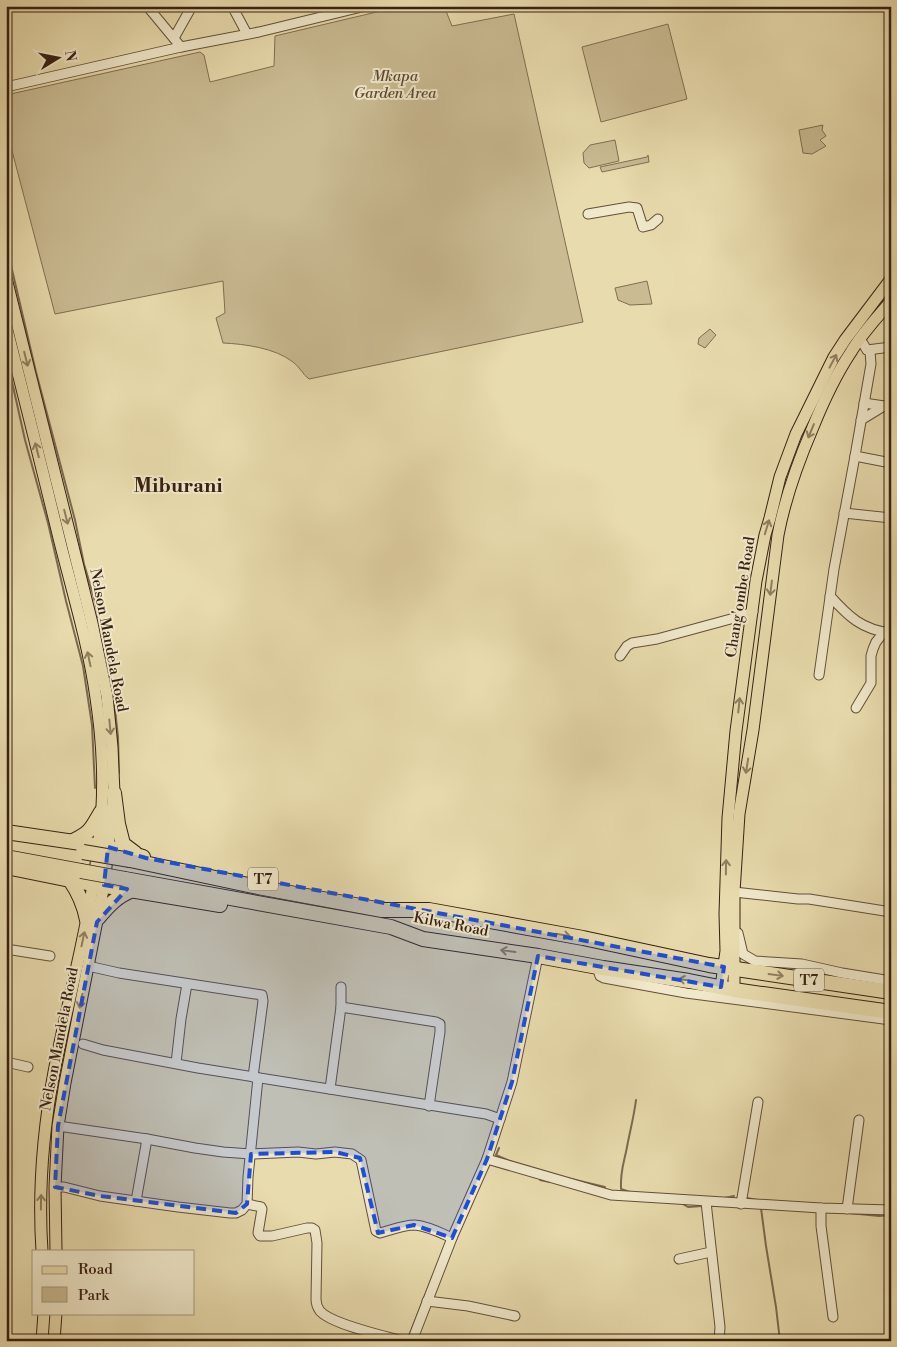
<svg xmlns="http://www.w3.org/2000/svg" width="897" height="1347" font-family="'Libre Bodoni',serif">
  <rect width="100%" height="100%" fill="#e8dbad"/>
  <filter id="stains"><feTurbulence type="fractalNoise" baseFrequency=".004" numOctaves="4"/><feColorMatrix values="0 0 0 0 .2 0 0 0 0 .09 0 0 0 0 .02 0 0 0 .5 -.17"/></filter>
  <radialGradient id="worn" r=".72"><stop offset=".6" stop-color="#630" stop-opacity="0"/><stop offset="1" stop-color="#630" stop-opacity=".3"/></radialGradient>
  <g fill="#cabb93" stroke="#806e53">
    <path d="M 402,6 L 444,6 L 452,26 L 514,14 L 583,322 L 309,379 C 303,375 300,367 293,362 C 275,348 245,344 223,343 L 216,318 L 225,313 L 223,281 L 55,314 L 6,128 L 6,95 L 200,52 L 204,55 L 210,82 L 274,66 L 275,36 Z"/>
    <path d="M 668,24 L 687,99 L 601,122 L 582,47 Z"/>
    <path d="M 823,125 L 822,130 L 826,136 L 820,140 L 826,146 L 812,154 L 803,153 L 799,130 Z"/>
    <path d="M 615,140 L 619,161 L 589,168 L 584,163 L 583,153 L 590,145 Z"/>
    <path d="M 648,155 L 649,162 L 602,172 L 600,167 L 647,157 Z"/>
    <path d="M 647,281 L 652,304 L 630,305 L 618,300 L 615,288 Z"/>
    <path d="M 710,329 L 716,335 L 705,348 L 698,344 L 699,338 Z"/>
  </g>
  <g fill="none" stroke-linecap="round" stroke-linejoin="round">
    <g stroke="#7d6a50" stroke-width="2">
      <path d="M 6,244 L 36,372 L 75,520 L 84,564 L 96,605 L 114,699 L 118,737 L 119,773"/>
      <path d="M 6,355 L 25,440 L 48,523 L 66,601 L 83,666 L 92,725 L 95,788"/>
      <path d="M 499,1148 L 496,1155 L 512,1162"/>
      <path d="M 567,1178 L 605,1187"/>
      <path d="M 540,1180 L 550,1182"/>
      <path d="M 630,1192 L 621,1189 C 620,1171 624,1163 627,1147 C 630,1131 634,1116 636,1100"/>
      <path d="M 724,1198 L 734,1196"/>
      <path d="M 747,1198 L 757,1200"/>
      <path d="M 681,1203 L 688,1207 L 702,1206"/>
      <path d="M 710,1206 L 725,1206"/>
      <path d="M 761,1208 L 766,1246 L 776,1307 L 780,1341"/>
      <path d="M 849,1213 L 879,1216 L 891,1215"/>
      <path d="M 407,1341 L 433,1275"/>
    </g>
    <g stroke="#634f3a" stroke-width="11">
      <g id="minor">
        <path d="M 147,6 L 181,47"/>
        <path d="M 232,6 L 247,34"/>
        <path d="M 174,38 L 192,6"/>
        <path d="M 6,87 L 181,47 L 259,32 L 366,6"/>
        <path d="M 588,214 L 629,207 L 637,208 L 643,227 L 651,225 L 658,219"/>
        <path d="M 867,350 L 891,347"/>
        <path d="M 864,403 L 891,407"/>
        <path d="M 861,420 L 884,406"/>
        <path d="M 855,456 L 891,463"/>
        <path d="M 844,513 L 891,518"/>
        <path d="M 830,596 C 848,616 862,630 891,633"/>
        <path d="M 620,656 L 627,646 L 632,643 L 657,639 L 738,617 L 753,612"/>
        <path d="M 819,675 L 834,569 L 855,456 L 871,364 L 870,351 L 867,350 L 862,342 L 859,339"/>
        <path d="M 856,708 L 871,683 L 871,656 L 873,649 L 876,642 L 884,632"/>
        <path d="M 734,892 L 798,899 L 809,899 L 891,912"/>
        <path d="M 738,933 L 743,954 L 755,961 L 802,964 L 842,973 L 891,981"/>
        <path d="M 6,949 L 50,956"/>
        <path d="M 88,966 L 119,973 L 262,995 L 263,1001 L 253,1077"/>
        <path d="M 597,967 L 600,976 L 604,978 L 686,993 L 891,1020"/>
        <path d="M 341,1007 L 436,1022 L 440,1024 L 440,1032 L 429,1106"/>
        <path d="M 83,1044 L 103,1050 L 198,1068 L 473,1112 L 486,1114 L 500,1119"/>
        <path d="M 6,1062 L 28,1067"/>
        <path d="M 176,1063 L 181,1019 L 187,984"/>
        <path d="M 330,1089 L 341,1007 L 341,987"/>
        <path d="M 58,1126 L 147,1139 L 195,1148 L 223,1152 L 251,1154 L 298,1152 L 316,1154 L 335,1152 L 352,1154 L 361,1160 L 376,1231 L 380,1233 C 391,1230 403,1225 415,1225 C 428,1226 441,1233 452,1238"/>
        <path d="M 487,1159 L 611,1195 L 821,1208 L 891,1210"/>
        <path d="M 55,1187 L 64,1187 L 100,1196 L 178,1207 L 230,1213 L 236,1213 L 242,1210 L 247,1204 L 248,1177 L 258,1078"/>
        <path d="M 136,1201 L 147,1139"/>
        <path d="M 706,1202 L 720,1327 L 719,1341"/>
        <path d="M 247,1204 L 261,1207 L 262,1209 L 258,1233 L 260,1236 L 272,1236 L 307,1228 L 312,1228 L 315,1230 L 317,1243 L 316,1299 C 316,1304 317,1307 320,1311 C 331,1324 384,1336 403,1341"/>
        <path d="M 741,1204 L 758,1102"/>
        <path d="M 821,1208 L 821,1226 L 833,1317"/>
        <path d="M 847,1209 L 859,1120"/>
        <path d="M 679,1259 L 711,1252"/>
        <path d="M 427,1301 L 468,1306 L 515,1316"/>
        <path d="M 412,1341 L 452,1238 L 487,1159 L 512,1082 L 538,956"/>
      </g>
    </g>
    <g stroke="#372013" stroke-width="13">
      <g id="major">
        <path d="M 6,278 L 92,623 L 107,696 L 112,747 L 114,793 L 104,885 L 65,1083 L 58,1126 L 55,1187 L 56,1251"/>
        <path d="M 6,326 C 25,399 43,473 61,546 C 74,597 89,647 96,698 C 103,744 105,794 99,840 C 91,918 69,995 54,1072 C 43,1131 38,1191 42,1251"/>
        <path d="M 721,987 L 726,951 L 725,914 L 728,818 L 736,731 L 756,581 L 765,535 L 770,518 L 780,477 L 796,434 L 834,357 L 845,340 L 891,279"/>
        <path d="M 734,990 L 734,892 L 739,814 L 753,730 L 778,535 C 785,498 798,462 813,427 C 824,400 835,376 851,352 C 862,333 877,318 891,301"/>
        <path d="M 42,1341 L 44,1313"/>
        <path d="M 54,1341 L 56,1313"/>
      </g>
    </g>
    <g stroke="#372013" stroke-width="16">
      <g id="highway">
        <path d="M 114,793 L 118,824 L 123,844 L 135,853"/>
        <path d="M 6,832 L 108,847 L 143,857"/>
        <path d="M 73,841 C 91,832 91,829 101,812"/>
        <path d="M 11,858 L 81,871"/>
        <path d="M 130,860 L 258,887 L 382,910 L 429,910 L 583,938 L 709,965 L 891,992"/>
        <path d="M 6,867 L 70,880 L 220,905"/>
        <path d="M 125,879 L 391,927 L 423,939 L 538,956 L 603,968 L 689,981 L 734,990 L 891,1012"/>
        <path d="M 70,880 C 79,893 84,904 87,920"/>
        <path d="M 98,918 C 109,905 117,896 133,890"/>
      </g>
    </g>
    <use href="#minor" stroke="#f0e8ca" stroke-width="9"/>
    <use href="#major" stroke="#e8dbad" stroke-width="11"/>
    <use href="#highway" stroke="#e8dbad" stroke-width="14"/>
    <g stroke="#372013" stroke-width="16" stroke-linecap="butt">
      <g id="highway-bridge">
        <path d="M 83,852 L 130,860"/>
        <path d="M 81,871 L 125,879"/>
      </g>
    </g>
    <use href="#highway-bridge" stroke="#e8dbad" stroke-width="14"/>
  </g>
  <defs><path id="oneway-shaft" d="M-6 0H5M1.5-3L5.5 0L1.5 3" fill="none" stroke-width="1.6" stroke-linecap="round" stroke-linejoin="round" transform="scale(1.25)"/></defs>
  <g stroke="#907e60">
    <use href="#oneway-shaft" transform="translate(26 359) rotate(76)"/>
    <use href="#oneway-shaft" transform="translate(833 361) rotate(-62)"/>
    <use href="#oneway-shaft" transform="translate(811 431) rotate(113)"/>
    <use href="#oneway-shaft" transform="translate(37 450) rotate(-104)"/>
    <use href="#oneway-shaft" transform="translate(66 517) rotate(76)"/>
    <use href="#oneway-shaft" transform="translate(767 527) rotate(-73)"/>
    <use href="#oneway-shaft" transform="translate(771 588) rotate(97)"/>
    <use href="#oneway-shaft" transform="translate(89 659) rotate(-102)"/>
    <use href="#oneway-shaft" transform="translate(739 705) rotate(-84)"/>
    <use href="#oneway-shaft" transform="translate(110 727) rotate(85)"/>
    <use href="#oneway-shaft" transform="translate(747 766) rotate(99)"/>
    <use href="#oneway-shaft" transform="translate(726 867) rotate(-89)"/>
    <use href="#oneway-shaft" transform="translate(563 935) rotate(10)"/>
    <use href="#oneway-shaft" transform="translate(83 939) rotate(-78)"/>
    <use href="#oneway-shaft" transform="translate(508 951) rotate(-172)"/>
    <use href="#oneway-shaft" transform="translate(776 975) rotate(8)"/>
    <use href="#oneway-shaft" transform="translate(686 980) rotate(-171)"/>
    <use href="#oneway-shaft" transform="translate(81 1001) rotate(101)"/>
    <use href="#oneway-shaft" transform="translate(41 1202) rotate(-89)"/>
  </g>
  <path fill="#1d4ed8" fill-opacity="0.2" stroke="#1d4ed8" stroke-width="4" stroke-dasharray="10 6" stroke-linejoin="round" d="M 108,847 L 146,858 L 724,967 L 721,987 L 538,956 L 512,1082 L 487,1159 L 452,1238 L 414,1225 L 378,1233 L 360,1158 L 335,1152 L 251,1154 L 247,1204 L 236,1213 L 100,1196 L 55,1187 L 58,1126 L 97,922 L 127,889 L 104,885 Z"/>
  <g text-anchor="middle" stroke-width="4" stroke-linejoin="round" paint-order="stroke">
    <g fill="#f0e8ca" stroke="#6e5c4a" stroke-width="1">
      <rect x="248" y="867.5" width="30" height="23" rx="4"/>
      <rect x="794" y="968.5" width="30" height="23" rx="4"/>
    </g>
    <g font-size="14" font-weight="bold" fill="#372013">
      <text x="263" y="884">T7</text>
      <text x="809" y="985">T7</text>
    </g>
    <g font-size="15" font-style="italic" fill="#5c4733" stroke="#f0e8ca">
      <text x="395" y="81">Mkapa<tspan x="395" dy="17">Garden Area</tspan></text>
    </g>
    <g font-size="15" fill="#372013" stroke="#f0e8ca">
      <text transform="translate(740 597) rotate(-81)" y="5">Chang'ombe Road</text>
      <text transform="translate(109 640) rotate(79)" y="5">Nelson Mandela Road</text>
      <text transform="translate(451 924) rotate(11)" y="5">Kilwa Road</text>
      <text transform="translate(59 1039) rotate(-79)" y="5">Nelson Mandela Road</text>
    </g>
    <g font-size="20" font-weight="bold" fill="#372013" stroke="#f0e8ca">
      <text x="178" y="492">Miburani</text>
    </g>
  </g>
  <rect width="897" height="1347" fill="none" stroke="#e8dbad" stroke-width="25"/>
  <rect x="8" y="8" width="882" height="1332" fill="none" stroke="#372013" stroke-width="2.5"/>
  <rect x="12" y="12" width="872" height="1322" fill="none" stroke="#372013"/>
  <rect x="32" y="1250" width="162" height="65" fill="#f0e8ca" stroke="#a69881"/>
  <rect x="42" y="1266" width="25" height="8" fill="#e8dbad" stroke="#a69881"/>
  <text x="78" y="1274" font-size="15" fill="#372013">Road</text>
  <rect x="42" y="1287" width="25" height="15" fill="#cabb93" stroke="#a69881"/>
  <text x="78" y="1300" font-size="15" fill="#372013">Park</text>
  <g transform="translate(58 58) rotate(80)" stroke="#f0e8ca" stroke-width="4" paint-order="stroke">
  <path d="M0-4L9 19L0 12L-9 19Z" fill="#372013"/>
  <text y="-8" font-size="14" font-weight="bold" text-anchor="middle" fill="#372013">N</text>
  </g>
  <rect width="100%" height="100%" filter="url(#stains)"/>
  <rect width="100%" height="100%" fill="url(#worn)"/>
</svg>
